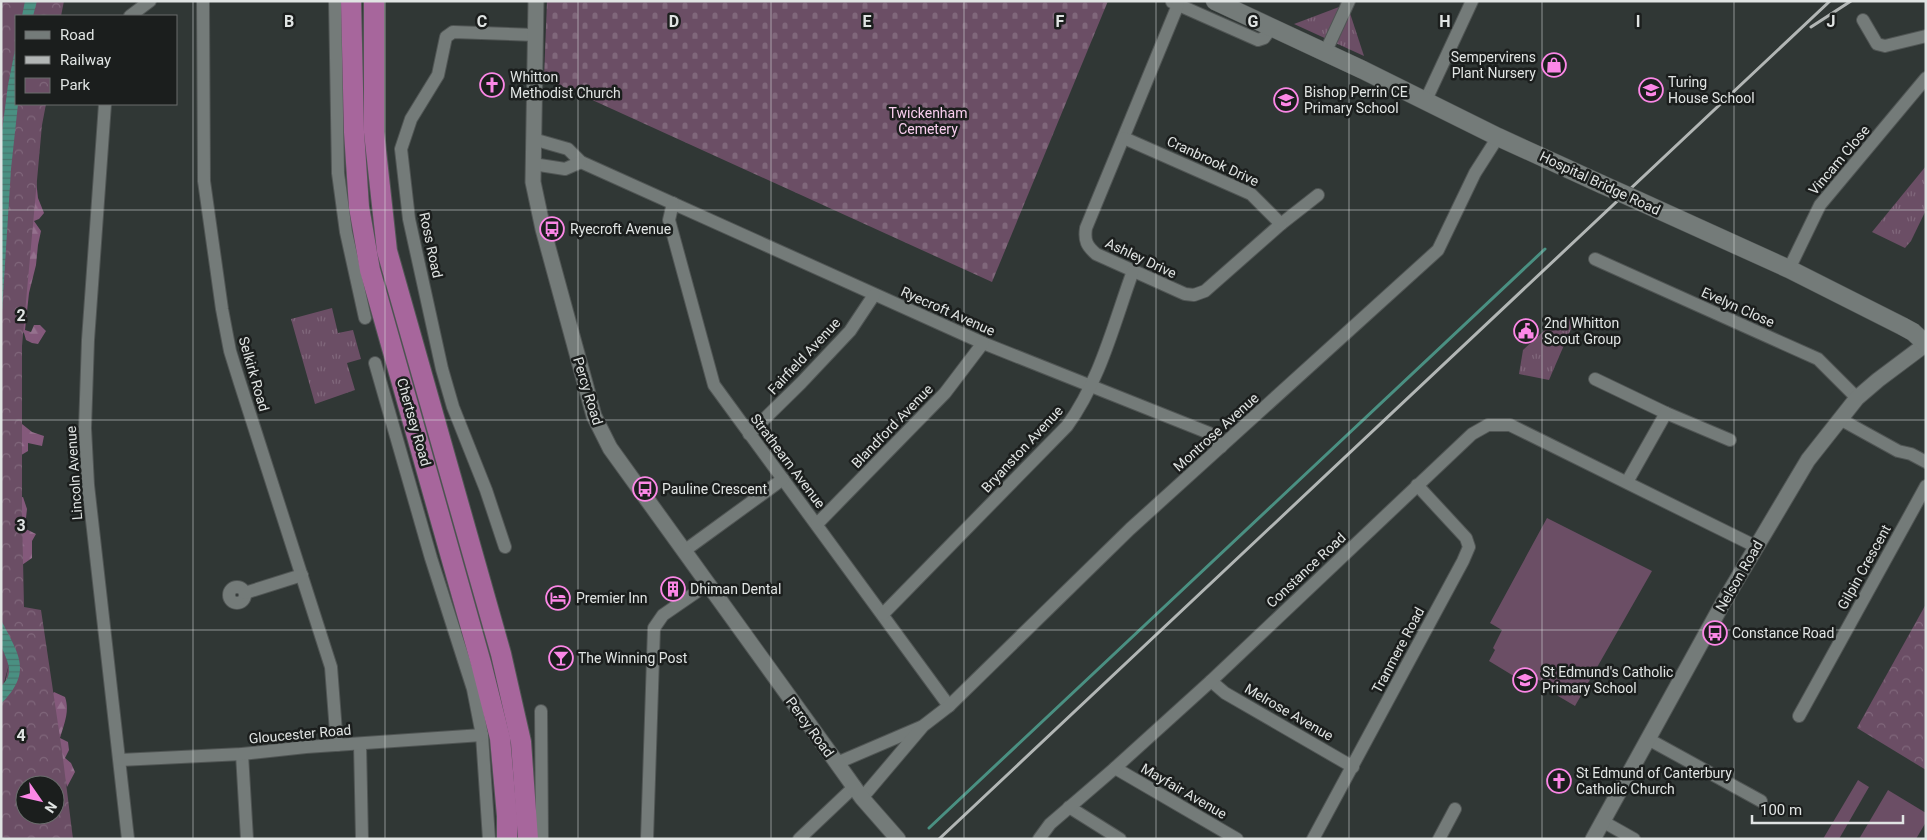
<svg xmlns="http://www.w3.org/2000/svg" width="1927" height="840" font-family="Roboto,sans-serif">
  <defs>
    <pattern id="grass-tufts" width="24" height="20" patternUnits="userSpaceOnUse" patternTransform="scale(1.25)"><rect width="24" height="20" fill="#6b4e65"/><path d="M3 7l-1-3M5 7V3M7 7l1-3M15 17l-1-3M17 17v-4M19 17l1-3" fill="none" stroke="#80677b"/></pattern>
    <pattern id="forest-firs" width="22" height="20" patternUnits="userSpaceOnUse" patternTransform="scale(1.25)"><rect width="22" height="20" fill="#84597b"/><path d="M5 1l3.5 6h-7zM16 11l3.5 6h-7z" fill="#95718e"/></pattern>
    <pattern id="cemetery-stones" width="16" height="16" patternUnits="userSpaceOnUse" patternTransform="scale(1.25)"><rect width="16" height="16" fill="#6b4e65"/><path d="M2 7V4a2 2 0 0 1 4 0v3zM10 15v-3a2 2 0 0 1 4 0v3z" fill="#80677b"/></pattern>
    <pattern id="park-crowns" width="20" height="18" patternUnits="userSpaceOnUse" patternTransform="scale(1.25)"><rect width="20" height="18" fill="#6b4e65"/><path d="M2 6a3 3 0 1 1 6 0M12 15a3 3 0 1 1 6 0" fill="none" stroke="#80677b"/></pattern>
    <pattern id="water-rules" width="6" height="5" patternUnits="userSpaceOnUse" patternTransform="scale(1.25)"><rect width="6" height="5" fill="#4a9082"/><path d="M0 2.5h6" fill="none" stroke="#48756c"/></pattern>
  </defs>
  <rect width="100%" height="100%" fill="#303735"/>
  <g fill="url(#grass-tufts)">
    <path d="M 1347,4 L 1364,56 L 1294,24 Z"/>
    <path d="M 1926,166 L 1926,210 L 1911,241 L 1905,248 L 1872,232 Z"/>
    <path d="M 332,308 L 338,333 L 353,330 L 361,359 L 347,363 L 355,390 L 315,404 L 291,319 Z"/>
    <path d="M 1577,315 L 1549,380 L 1519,374 L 1523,350 L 1545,330 Z"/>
  </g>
  <g fill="url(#forest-firs)">
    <path d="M 36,180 L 38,198 L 44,213 L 39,219 L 34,221 L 41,231 L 38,245 L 36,265 L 29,293 L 25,330 L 31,332 L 34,325 L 40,325 L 46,331 L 38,344 L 32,343 L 26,340 L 24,333 L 20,330 Z"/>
    <path d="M 22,424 L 32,432 L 44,436 L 42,446 L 28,443 L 28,451 L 18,457 Z"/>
    <path d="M 23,497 L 27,509 L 26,518 L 22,523 L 22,527 L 36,534 L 32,541 L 32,558 L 22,565 L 18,498 Z"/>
    <path d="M 54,692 L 65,697 C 70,711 64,724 60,738 L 68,742 L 69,750 L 65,758 L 71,763 L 75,772 L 67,787 L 45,702 Z"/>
  </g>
  <path fill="url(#cemetery-stones)" d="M 547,1 L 1108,1 L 992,282 L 544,78 Z"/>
  <g fill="url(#park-crowns)" fill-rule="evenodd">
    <path d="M 1,1 L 64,1 L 61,16 L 16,16 L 16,104 L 46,104 L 42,125 L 22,346 L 22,513 L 24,607 L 41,610 L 62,751 L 73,839 L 1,839 L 1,683 L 5,683 L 9,664 L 1,645 ZM 25,785 L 55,785 L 55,815 L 25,815 Z"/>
    <path d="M 1926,604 L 1926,770 L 1857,728 Z"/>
  </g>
  <g fill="#6b4e65">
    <path d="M 1547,518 L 1652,571 L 1575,706 L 1553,693 L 1555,689 L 1522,671 L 1517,678 L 1489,661 L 1495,650 L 1493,648 L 1502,630 L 1490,623 Z"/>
    <path d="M 1,645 L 9,664 L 4,683 L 1,683 Z"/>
    <path d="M 1858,780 L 1869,787 L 1839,839 L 1823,839 Z"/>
    <path d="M 1888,790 L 1926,813 L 1926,822 L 1916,839 L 1859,839 Z"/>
  </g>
  <g fill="url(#water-rules)">
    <path d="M 25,1 L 37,1 L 33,16 L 22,16 Z"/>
    <path d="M 16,45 L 16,104 L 18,104 L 11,169 L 1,328 L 1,139 L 8,85 Z"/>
    <path d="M 1,620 C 19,655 33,672 1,704 L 1,686 C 17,673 5,658 1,645 C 0,638 1,628 1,620 Z"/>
  </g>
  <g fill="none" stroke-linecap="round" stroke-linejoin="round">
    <path stroke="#4a9082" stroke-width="3" d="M 929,828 L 1545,249"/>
    <g stroke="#505554" stroke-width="14">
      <g id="minor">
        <path d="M 203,1 L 204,181 L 222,309 L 230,351 L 239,380 L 331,667 L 337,745"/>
        <path d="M 335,1 L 338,173 L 346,232 L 365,318"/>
        <path d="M 1172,2 L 1258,40 L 1264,38 L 1271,28"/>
        <path d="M 1178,5 L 1086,228 C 1084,241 1087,246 1096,254 L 1185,294 L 1194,295 L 1205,291 L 1281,224 L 1318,195"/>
        <path d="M 130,16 L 150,1"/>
        <path d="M 1863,20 L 1877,44 L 1885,46 L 1926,36"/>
        <path d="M 1325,53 L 1349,1"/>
        <path d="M 1425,102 L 1472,1"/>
        <path d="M 105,104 L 88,340 L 85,428 L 88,485 L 128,839"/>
        <path d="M 1124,138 L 1251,194 L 1281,224"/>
        <path d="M 533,139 L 568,149 L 581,162 L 983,343 L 1209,433 L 1221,447"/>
        <path d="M 533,164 L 565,169 L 581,162"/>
        <path d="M 673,203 L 669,220 L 714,385 L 949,706"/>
        <path d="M 1595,259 L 1818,359 L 1857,398"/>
        <path d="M 1789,269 L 1820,205 L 1926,78"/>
        <path d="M 375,363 L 431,558 L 473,689 L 482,735 L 489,839"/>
        <path d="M 1595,379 L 1666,413 L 1730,440"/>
        <path d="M 1840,419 L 1898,451 L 1911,454 L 1926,462"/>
        <path d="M 749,434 L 801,383 L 850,331 L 874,295"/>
        <path d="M 1627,482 L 1666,413"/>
        <path d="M 817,524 L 945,393 L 983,343"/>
        <path d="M 505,547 L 486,490 L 453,407 L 442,369 L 409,219 L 401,149 L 411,119 L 438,75 L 446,37 L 453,32 L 535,35"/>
        <path d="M 684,551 L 783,479"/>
        <circle cx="237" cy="595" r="8"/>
        <path d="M 245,593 L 302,575"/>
        <path d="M 883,614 L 1067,426 C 1100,381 1114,323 1133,271"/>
        <path d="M 1211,681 L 1225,693 L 1353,767"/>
        <path d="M 541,711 L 542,839"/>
        <path d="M 1799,716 L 1926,486"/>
        <path d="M 1648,739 L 1761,801"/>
        <path d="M 360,744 L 362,839"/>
        <path d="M 242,754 L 247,839"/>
        <path d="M 120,760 L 242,754 L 306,747 L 482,735"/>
        <path d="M 837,763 L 921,727"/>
        <path d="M 1115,768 L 1237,839"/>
        <path d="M 862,798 L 923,726 L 949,706 L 1130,529 L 1438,250 L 1475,173 L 1498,137"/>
        <path d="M 1069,807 L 1120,839"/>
        <path d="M 1602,821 L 1634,839"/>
        <path d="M 647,839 L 654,628 L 663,615 L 708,584"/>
        <path d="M 799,839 L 855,786"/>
        <path d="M 1039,839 L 1050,824 L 1115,768 L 1211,681 L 1472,434 L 1488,425 L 1510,425 L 1755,546"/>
        <path d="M 1313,839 L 1463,561 L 1469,547 L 1466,538 L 1417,485"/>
        <path d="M 1439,839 L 1455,809"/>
      </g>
    </g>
    <g stroke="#505554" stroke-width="17">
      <g id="tertiary">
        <path d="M 536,1 L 533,182 L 543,229 L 594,416 L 610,448 L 837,763 L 862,798 L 898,839"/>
        <path d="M 1593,839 L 1723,603 L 1808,460 L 1857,398 L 1878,380 L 1926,344"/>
      </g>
    </g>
    <g stroke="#505554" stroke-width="19">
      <g id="secondary">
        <path d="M 1215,1 L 1363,70 L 1498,137 L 1601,184"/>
        <path d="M 1639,201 L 1789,269 L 1902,326 L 1913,332 L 1926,344"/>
      </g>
    </g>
    <g stroke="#505554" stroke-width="22">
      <g id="trunk">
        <path d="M 351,1 L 354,132 L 359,207 L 370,270 L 481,663 L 500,738 L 507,816 L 507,839"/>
        <path d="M 374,1 L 374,132 L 387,251 L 501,654 L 521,742 L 528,839"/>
      </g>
    </g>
    <use href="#minor" stroke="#747b79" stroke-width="12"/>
    <use href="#tertiary" stroke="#747b79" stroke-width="15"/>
    <use href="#secondary" stroke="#747b79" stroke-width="18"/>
    <use href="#trunk" stroke="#a7669c" stroke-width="20"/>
    <g stroke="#b2b6b5" stroke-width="3">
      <path d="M 1811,27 L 1851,1"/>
      <path d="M 939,839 L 1830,1"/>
    </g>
    <g stroke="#505554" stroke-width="19" stroke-linecap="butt">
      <path id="secondary-bridge" d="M 1601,184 L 1639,201"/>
    </g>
    <use href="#secondary-bridge" stroke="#747b79" stroke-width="18"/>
  </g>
  <path fill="none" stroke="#e0e4e3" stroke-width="1" stroke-opacity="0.55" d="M 193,1 L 193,839M 385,1 L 385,839M 578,1 L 578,839M 771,1 L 771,839M 964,1 L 964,839M 1156,1 L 1156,839M 1349,1 L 1349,839M 1542,1 L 1542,839M 1734,1 L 1734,839M 1,210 L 1926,210M 1,420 L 1926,420M 1,630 L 1926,630"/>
  <defs>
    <g id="shop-ring" transform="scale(1.25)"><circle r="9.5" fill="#1b1e1d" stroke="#fb87e6" stroke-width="1.5"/><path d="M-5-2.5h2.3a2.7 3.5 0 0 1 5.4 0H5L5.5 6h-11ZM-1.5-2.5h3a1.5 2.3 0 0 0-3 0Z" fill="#fb87e6"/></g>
    <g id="church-ring" transform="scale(1.25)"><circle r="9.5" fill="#1b1e1d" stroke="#fb87e6" stroke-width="1.5"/><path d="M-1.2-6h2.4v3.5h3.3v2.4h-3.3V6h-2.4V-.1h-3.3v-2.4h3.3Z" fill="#fb87e6"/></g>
    <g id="school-ring" transform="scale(1.25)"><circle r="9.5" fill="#1b1e1d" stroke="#fb87e6" stroke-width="1.5"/><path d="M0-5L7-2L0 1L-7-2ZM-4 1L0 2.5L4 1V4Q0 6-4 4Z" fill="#fb87e6"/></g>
    <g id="bus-ring" transform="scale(1.25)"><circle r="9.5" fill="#1b1e1d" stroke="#fb87e6" stroke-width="1.5"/><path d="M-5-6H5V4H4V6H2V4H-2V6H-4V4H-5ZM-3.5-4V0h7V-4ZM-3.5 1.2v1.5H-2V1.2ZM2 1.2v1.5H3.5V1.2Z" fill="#fb87e6"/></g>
    <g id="civic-ring" transform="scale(1.25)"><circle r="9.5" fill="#1b1e1d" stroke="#fb87e6" stroke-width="1.5"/><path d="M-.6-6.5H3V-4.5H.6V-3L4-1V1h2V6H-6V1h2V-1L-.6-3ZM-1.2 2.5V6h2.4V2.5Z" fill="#fb87e6"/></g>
    <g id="building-ring" transform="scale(1.25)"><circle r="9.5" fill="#1b1e1d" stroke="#fb87e6" stroke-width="1.5"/><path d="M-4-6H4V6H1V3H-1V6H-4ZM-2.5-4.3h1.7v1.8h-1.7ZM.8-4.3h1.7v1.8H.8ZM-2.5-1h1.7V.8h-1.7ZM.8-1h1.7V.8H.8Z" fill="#fb87e6"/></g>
    <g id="hotel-ring" transform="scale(1.25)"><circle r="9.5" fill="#1b1e1d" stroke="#fb87e6" stroke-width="1.5"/><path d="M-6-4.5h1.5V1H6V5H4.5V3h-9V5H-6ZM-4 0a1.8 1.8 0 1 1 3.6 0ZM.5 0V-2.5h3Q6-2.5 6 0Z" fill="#fb87e6"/></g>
    <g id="bar-ring" transform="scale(1.25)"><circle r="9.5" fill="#1b1e1d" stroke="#fb87e6" stroke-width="1.5"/><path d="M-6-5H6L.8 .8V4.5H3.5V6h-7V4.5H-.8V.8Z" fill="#fb87e6"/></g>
  </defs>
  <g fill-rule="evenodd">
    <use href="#shop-ring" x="1554" y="65"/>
    <use href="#church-ring" x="492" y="85"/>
    <use href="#school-ring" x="1651" y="90"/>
    <use href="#school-ring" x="1286" y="100"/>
    <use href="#bus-ring" x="552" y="229"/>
    <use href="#civic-ring" x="1526" y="331"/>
    <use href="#bus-ring" x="645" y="489"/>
    <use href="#building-ring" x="673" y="589"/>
    <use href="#hotel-ring" x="558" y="598"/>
    <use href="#bus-ring" x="1715" y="633"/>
    <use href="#bar-ring" x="561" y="658"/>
    <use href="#school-ring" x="1525" y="680"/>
    <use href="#church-ring" x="1559" y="781"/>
  </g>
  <g text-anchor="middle" stroke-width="5" stroke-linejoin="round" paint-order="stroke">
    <g font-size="14" fill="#e0e4e3" stroke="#1b1e1d" text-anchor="start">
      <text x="1536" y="62" text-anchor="end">Sempervirens<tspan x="1536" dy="16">Plant Nursery</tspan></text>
      <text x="510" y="82">Whitton<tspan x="510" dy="16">Methodist Church</tspan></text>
      <text x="1668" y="87">Turing<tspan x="1668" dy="16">House School</tspan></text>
      <text x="1304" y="97">Bishop Perrin CE<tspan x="1304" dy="16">Primary School</tspan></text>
      <text x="570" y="234">Ryecroft Avenue</text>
      <text x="1544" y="328">2nd Whitton<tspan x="1544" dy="16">Scout Group</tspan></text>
      <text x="662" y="494">Pauline Crescent</text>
      <text x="690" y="594">Dhiman Dental</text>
      <text x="576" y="603">Premier Inn</text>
      <text x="1732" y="638">Constance Road</text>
      <text x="578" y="663">The Winning Post</text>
      <text x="1542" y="677">St Edmund's Catholic<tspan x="1542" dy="16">Primary School</tspan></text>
      <text x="1576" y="778">St Edmund of Canterbury<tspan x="1576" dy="16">Catholic Church</tspan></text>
    </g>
    <g font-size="14" fill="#f8ceee" stroke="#1b1e1d">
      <text x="928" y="118">Twickenham<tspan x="928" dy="16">Cemetery</tspan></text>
    </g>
    <g font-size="14" fill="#e0e4e3" stroke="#1b1e1d">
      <text transform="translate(1839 160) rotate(-50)" y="5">Vincam Close</text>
      <text transform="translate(1213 161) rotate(25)" y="5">Cranbrook Drive</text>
      <text transform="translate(1600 183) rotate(25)" y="5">Hospital Bridge Road</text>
      <text transform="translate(431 245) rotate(78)" y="5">Ross Road</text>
      <text transform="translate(1141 258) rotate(25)" y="5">Ashley Drive</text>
      <text transform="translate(1738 307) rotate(24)" y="5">Evelyn Close</text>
      <text transform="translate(948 311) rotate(24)" y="5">Ryecroft Avenue</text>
      <text transform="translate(804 356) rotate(-47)" y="5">Fairfield Avenue</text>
      <text transform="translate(254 374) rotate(74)" y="5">Selkirk Road</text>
      <text transform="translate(588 391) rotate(73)" y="5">Percy Road</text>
      <text transform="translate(414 422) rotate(74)" y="5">Chertsey Road</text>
      <text transform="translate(892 426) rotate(-46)" y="5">Blandford Avenue</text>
      <text transform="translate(1216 432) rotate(-42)" y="5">Montrose Avenue</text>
      <text transform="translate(1022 449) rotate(-47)" y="5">Bryanston Avenue</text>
      <text transform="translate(788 461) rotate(53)" y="5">Strathearn Avenue</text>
      <text transform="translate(74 473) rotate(-94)" y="5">Lincoln Avenue</text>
      <text transform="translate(1864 567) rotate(-61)" y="5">Gilpin Crescent</text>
      <text transform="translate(1306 570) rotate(-43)" y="5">Constance Road</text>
      <text transform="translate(1739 576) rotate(-60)" y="5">Nelson Road</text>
      <text transform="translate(1398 650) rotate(-62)" y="5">Tranmere Road</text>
      <text transform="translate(1289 712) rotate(30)" y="5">Melrose Avenue</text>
      <text transform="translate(810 727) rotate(54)" y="5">Percy Road</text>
      <text transform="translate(300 734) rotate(-5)" y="5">Gloucester Road</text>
      <text transform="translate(1184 791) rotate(30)" y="5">Mayfair Avenue</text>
    </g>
  </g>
  <g font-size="16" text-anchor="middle" font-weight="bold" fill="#e0e4e3" stroke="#1b1e1d" stroke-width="5" stroke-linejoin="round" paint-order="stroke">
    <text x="289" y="27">B</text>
    <text x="482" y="27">C</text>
    <text x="674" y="27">D</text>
    <text x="867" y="27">E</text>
    <text x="1060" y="27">F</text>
    <text x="1253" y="27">G</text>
    <text x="1445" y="27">H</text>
    <text x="1638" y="27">I</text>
    <text x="1831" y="27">J</text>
    <text x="21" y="321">2</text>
    <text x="21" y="531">3</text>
    <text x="21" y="741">4</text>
  </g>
  <rect width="1927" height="840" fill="none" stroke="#e0e4e3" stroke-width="5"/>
  <rect x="15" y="15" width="162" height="90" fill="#1b1e1d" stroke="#6a6d6c"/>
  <rect x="25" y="31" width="25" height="8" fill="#747b79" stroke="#6a6d6c"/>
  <text x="60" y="40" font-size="15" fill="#e0e4e3">Road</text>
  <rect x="25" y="56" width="25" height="8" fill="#b2b6b5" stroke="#6a6d6c"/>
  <text x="60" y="65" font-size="15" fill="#e0e4e3">Railway</text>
  <rect x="25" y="78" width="25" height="15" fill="url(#park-crowns)" stroke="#6a6d6c"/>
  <text x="60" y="90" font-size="15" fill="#e0e4e3">Park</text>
  <g transform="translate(40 800) rotate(124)"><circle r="24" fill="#1b1e1d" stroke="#6a6d6c"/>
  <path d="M0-4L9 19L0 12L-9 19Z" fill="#fb87e6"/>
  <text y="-8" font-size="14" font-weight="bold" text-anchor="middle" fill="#e0e4e3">N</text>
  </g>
  <path d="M1752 815v8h151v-8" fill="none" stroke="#e0e4e3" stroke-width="2.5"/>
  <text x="1760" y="815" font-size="15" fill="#e0e4e3" stroke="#1b1e1d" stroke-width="4" paint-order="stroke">100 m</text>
</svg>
